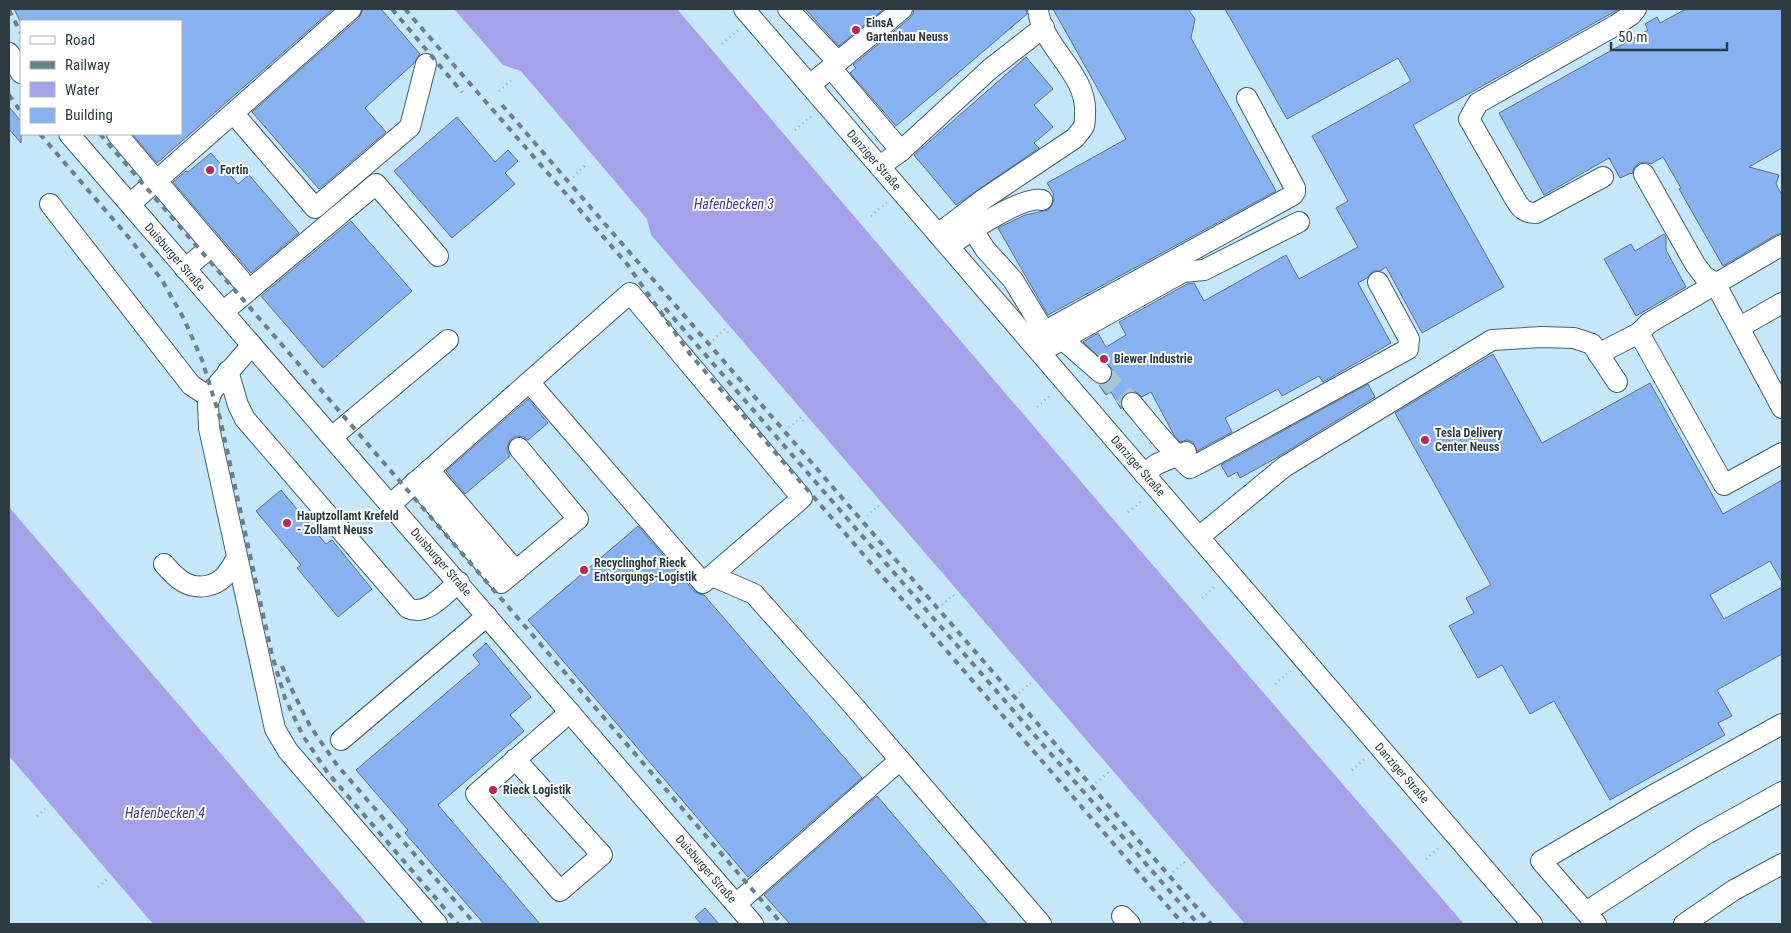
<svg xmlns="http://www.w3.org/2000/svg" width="1791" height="933" font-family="'Roboto Condensed',sans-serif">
  <rect width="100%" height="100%" fill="#c5e7f9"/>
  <g fill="#a5a2ea">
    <path d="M 454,9 L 677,9 L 1113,519 L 1464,924 L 1245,924 L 651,235 L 647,219 L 521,71 L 503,65 Z"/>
    <path d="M 9,507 L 367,924 L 153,924 L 9,756 Z"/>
  </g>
  <g fill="#88b2f2" stroke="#607089">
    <path d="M 14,9 L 333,9 L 157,163 L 132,134 L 181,134 L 181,21 L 20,21 Z"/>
    <path d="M 363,9 L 381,9 L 420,54 L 414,63 L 365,108 L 386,132 L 319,189 L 252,112 L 359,18 Z"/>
    <path d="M 805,9 L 884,9 L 839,46 Z"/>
    <path d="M 914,9 L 1026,9 L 1027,14 L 896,126 L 850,73 L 856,68 L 853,65 L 910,18 L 913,14 Z"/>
    <path d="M 1053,9 L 1188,9 L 1195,19 L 1191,38 L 1276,191 L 1048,315 L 998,228 L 1025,215 L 1048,210 L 1052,205 L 1054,199 L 1053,193 L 1047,183 L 1126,139 Z"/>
    <path d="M 1225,9 L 1619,9 L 1413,125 L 1504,287 L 1422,333 L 1386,267 L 1380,271 L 1373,271 L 1367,278 L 1358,283 L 1391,343 L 1323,382 L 1319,376 L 1282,396 L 1278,389 L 1225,418 L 1232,432 L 1197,451 L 1193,442 L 1187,440 L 1180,442 L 1174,435 L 1151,392 L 1142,397 L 1136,392 L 1131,391 L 1125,394 L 1121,399 L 1121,409 L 1111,392 L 1106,395 L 1099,385 L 1105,384 L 1110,380 L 1113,375 L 1112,369 L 1083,342 L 1098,333 L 1106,347 L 1126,335 L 1119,322 L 1187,284 L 1194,283 L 1204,301 L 1286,255 L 1299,279 L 1358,247 L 1336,208 L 1348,201 L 1312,136 L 1411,81 L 1398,58 L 1287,119 Z"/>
    <path d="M 1686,9 L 1782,9 L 1782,148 L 1749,167 L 1779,175 L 1776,184 L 1782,195 L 1782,233 L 1776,235 L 1723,266 L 1679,189 L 1681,188 L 1663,157 L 1651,164 L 1645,162 L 1639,163 L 1634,168 L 1632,174 L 1631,173 L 1620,178 L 1609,158 L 1544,195 L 1499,113 L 1648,30 L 1645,24 L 1657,17 L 1660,23 Z"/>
    <path d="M 1026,57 L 1053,89 L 1034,105 L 1053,127 L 1034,143 L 1039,148 L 956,205 L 914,155 Z"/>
    <path d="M 9,107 L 21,121 L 21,143 L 9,129 Z"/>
    <path d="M 457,117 L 495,162 L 508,150 L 518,161 L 505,173 L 515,184 L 452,238 L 394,171 Z"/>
    <path d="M 211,153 L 238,184 L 249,175 L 299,233 L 251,273 L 173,182 L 186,171 L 188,172 Z"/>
    <path d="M 351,221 L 412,291 L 323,368 L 261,296 Z"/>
    <path d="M 1664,234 L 1666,237 L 1666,250 L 1686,287 L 1636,316 L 1604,259 L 1631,244 L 1635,251 Z"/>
    <path d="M 1493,354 L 1542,443 L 1650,383 L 1723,514 L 1782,480 L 1782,582 L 1770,561 L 1710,595 L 1724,619 L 1782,587 L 1782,654 L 1717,690 L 1732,716 L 1718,723 L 1725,735 L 1610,800 L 1554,701 L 1530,714 L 1502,665 L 1478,678 L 1449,626 L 1474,613 L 1466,598 L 1491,585 L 1395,413 Z"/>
    <path d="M 1368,384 L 1375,397 L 1276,458 L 1240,478 L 1237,472 L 1228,477 L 1221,465 Z"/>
    <path d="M 528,399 L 548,423 L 528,440 L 524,437 L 517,436 L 511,439 L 508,444 L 507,450 L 510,456 L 465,494 L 446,471 Z"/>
    <path d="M 281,490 L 326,544 L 332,540 L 372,589 L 338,617 L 297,568 L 301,565 L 256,511 Z"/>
    <path d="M 638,526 L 694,591 L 699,594 L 704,595 L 862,778 L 748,877 L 528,620 Z"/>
    <path d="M 486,643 L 531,697 L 510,715 L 524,731 L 438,805 L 540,924 L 484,924 L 405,833 L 408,830 L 356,770 L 480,664 L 473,655 Z"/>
    <path d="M 877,796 L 987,924 L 790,924 L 764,895 Z"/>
    <path d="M 705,908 L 719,924 L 701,924 L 695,917 Z"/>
  </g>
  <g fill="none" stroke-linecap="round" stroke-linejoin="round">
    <path stroke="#a7c5d4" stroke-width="20" stroke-dasharray="20 10" stroke-linecap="butt" d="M 1101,373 L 1132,403"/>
    <g stroke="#425f6f" stroke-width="22">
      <g id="minor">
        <path d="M 744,9 L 1532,924"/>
        <path d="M 788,9 L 838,62"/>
        <path d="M 9,53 L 21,73"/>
        <path d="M 831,68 L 901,151"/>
        <path d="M 810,85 L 902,9"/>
        <path d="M 234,114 L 315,208 L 410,127 L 426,64"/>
        <path d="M 69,134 L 753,924"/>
        <path d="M 117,134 L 241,280"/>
        <path d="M 880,166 L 901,151 L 990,69 L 1044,27"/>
        <path d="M 1644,174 L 1695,264 L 1704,276 L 1715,283 L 1782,408"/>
        <path d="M 1603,177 L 1536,213 C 1525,213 1521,209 1515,199 L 1469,119 L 1478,103 L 1616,25 L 1631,15 L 1636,9"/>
        <path d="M 50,204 L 191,385 L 209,397"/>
        <path d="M 130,204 L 351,9"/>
        <path d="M 973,230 L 985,249 L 1013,280 L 1044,331"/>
        <path d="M 938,234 L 984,199 L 1075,138 C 1077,135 1082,130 1084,126 C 1085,122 1085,117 1085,114 C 1088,73 1041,47 1038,9"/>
        <path d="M 1782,245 L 1649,323 L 1639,333 L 1724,485 L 1782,453"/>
        <path d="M 949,246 C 966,234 1022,195 1042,200"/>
        <path d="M 185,269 L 212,246"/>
        <path d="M 223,312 L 376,184 L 438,256"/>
        <path d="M 1740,327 L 1782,303"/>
        <path d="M 1053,331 L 1101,373"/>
        <path d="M 1029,340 L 1293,195 L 1295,192 L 1295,188 L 1247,98"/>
        <path d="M 252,345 L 212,391 L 208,403 L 209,428 L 275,729 L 288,751 L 437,924"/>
        <path d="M 1040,352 L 1183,272 L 1204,270 L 1299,222"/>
        <path d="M 1598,354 L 1639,333"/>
        <path d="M 228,371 L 238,405 L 245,419 L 408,608 C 427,617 445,593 459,582"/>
        <path d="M 1132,403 C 1151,426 1168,448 1190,468 L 1200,463 L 1408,349 L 1409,339 L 1378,282"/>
        <path d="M 332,437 L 448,340"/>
        <path d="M 429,470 L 516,571"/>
        <path d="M 1144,474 L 1157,464 L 1186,452"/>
        <path d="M 415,482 L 501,583 L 578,519 L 519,448"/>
        <path d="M 391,504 L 529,382 L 703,583 L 802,498 L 630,293 L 529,382"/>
        <path d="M 1199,537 L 1284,467 L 1492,340 L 1541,337 L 1574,338 L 1592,344 L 1617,382"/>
        <path d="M 164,564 C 176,578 187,589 206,586 C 212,585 219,582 224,577 C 229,572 233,564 237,558"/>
        <path d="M 715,574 L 717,578 L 754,594 L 851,703 L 1041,924"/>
        <path d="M 341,740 L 487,616"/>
        <path d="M 515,759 L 602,855 L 560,891 L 476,794 L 570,712"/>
        <path d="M 736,904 L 900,760"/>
        <path d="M 1586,912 L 1703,836 L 1782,792"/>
        <path d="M 1122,916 L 1130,924"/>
        <path d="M 1596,924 L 1541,861 L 1650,797 L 1782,724"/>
        <path d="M 1684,924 L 1734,890 L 1782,864"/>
      </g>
    </g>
    <g stroke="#94b0be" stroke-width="2.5" stroke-dasharray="1 4" stroke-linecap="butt">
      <path d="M 722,44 L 740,29"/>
      <path d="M 499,91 L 514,78"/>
      <path d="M 795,130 L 813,115"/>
      <path d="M 573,177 L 587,164"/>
      <path d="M 871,216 L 887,202"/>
      <path d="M 713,340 L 725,329 L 728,333"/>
      <path d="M 1037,407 L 1052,394"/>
      <path d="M 789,428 L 801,417 L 803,421"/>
      <path d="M 1128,512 L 1143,500"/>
      <path d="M 867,516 L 878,506 L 881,509"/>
      <path d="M 1202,598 L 1217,585"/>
      <path d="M 942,605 L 953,595 L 956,598"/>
      <path d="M 1275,684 L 1291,671"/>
      <path d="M 1019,693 L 1030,683 L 1033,686"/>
      <path d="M 1352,770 L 1367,757"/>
      <path d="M 1096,783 L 1108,773 L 1111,776"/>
      <path d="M 37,816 L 48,806"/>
      <path d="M 1426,859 L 1441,846"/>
      <path d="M 1173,872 L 1184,862 L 1187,866"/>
      <path d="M 98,887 L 109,878"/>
    </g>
    <use href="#minor" stroke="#fff" stroke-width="20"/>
    <g stroke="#697f8b" stroke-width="4" stroke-dasharray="6 6" stroke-linecap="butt">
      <path d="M 392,9 L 462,92"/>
      <path d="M 405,9 L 627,264 L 690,354 L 1183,924"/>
      <path d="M 9,10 L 21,33"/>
      <path d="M 9,95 L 21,112"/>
      <path d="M 502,105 L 1211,924"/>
      <path d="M 40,134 L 130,239 L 162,280 L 184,319 L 202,360 L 220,418 L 272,655 L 285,698 L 303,736 L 328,773 L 458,924"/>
      <path d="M 100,134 L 782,924"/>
      <path d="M 665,308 L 1198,924"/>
      <path d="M 282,666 L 293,692 L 310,726 L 337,765 L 475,924"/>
    </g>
  </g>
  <g fill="#b6285b" stroke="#fff" stroke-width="2">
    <circle cx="856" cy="30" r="5"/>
    <circle cx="210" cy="170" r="5"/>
    <circle cx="1104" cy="359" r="5"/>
    <circle cx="1425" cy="440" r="5"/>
    <circle cx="287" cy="523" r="5"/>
    <circle cx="584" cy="570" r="5"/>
    <circle cx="493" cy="790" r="5"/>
  </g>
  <g text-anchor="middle" stroke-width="4" stroke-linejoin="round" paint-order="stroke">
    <g font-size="12" font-weight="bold" fill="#2d3b42" stroke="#fff" text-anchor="start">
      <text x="866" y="27">EinsA<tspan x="866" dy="14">Gartenbau Neuss</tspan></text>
      <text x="220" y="174">Fortin</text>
      <text x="1114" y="363">Biewer Industrie</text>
      <text x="1435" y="437">Tesla Delivery<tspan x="1435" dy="14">Center Neuss</tspan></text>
      <text x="297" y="520">Hauptzollamt Krefeld<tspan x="297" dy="14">- Zollamt Neuss</tspan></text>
      <text x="594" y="567">Recyclinghof Rieck<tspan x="594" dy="14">Entsorgungs-Logistik</tspan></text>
      <text x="503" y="794">Rieck Logistik</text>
    </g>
    <g font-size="12" fill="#2d3b42" stroke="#fff">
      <text transform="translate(874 160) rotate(49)" y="4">Danziger Straße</text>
      <text transform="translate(175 257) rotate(49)" y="4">Duisburger Straße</text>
      <text transform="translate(1138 466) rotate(49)" y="4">Danziger Straße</text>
      <text transform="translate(441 562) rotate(49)" y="4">Duisburger Straße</text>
      <text transform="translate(1402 773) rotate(49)" y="4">Danziger Straße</text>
      <text transform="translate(706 869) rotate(49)" y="4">Duisburger Straße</text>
    </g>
    <g font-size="14" font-style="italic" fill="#463a8e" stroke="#fff">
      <text x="734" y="209">Hafenbecken 3</text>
      <text x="165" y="818">Hafenbecken 4</text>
    </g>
  </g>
  <rect width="1791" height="933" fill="none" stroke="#2d3b42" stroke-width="20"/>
  <rect x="20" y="20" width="162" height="115" fill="#ffffff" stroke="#abb1b3"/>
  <rect x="30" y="36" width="25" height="8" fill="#ffffff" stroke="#abb1b3"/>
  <text x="65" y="45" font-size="15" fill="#2d3b42">Road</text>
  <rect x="30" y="61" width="25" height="8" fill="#697f8b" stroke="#abb1b3"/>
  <text x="65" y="70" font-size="15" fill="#2d3b42">Railway</text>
  <rect x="30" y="82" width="25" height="15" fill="#a5a2ea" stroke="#abb1b3"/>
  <text x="65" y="95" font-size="15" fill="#2d3b42">Water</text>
  <rect x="30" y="108" width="25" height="15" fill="#88b2f2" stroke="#abb1b3"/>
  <text x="65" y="120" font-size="15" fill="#2d3b42">Building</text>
  <path d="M1611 42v8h116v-8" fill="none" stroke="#2d3b42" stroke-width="2.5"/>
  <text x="1618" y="42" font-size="15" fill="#2d3b42" stroke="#ffffff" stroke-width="4" paint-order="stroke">50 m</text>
</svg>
